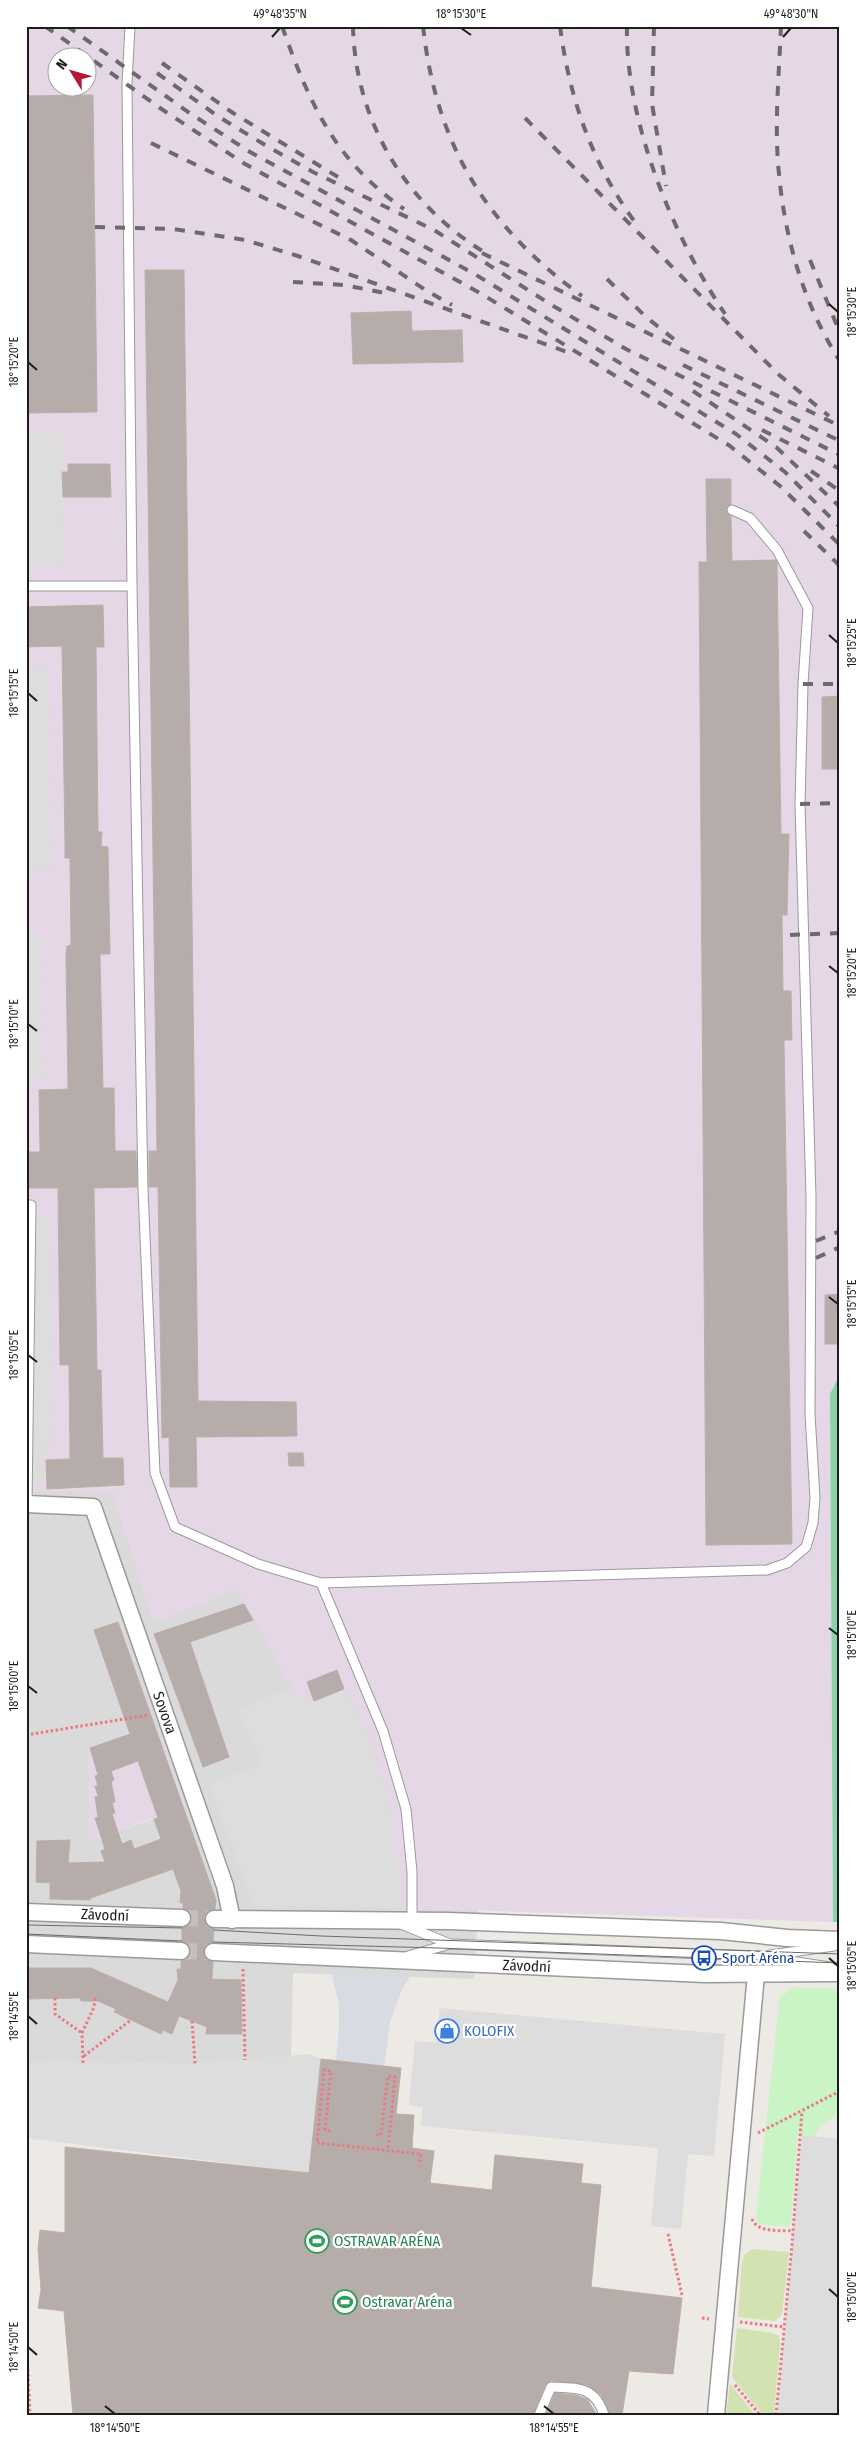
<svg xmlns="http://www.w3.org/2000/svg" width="866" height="2441" font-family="'Fira Sans Condensed',sans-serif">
  <rect width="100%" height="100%" fill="#ede9e4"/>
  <path fill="#dbdadb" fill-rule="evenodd" d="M 26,1490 L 113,1492 L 154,1623 L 237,1588 L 300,1701 L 400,1908 L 478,1909 L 474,1979 L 293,1973 L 291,2056 L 195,2064 L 26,2062 ZM 102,1742 L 184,1809 L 89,1841 L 103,1749 Z"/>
  <g fill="#e6d7e6" fill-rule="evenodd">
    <path d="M 26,26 L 840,26 L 840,1374 L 830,1395 L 833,1922 L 400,1908 L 394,1815 L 300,1701 L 237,1588 L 154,1623 L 113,1492 L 26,1490 ZM 58,58 L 88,58 L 88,88 L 58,88 Z"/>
    <path d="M 153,1722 L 186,1807 L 89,1841 L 88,1754 L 91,1751 L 103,1749 L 101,1743 Z"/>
  </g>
  <g fill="#d2e2b0">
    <path d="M 753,2249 L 789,2252 L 782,2314 L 775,2321 L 738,2317 L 742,2261 L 745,2254 Z"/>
    <path d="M 737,2328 L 772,2333 L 779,2336 L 780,2342 L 774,2415 L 763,2415 L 732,2377 Z"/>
    <path d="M 730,2384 L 755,2415 L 726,2415 Z"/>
  </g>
  <path fill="#caf3c6" d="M 791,1987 L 840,1989 L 840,2113 L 820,2126 L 815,2136 L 798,2134 L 791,2224 L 788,2227 L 758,2224 L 756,2218 L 780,1995 L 785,1994 Z"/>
  <path fill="#8bd4aa" d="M 840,1374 L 840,1922 L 833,1922 L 830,1394 Z"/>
  <g fill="#ddd">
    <path d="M 26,433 L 62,433 L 63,565 L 26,565 Z"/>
    <path d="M 48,669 L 51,869 L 26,870 L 26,670 Z"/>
    <path d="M 26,936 L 42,936 L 45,1079 L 26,1079 Z"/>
    <path d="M 50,1218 L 53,1440 L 44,1452 L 44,1484 L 26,1484 L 26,1221 Z"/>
    <path d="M 343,1684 L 373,1749 L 394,1815 L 400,1908 L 254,1906 L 209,1784 L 262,1764 L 238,1709 L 293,1687 L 300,1701 Z"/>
    <path d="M 440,2008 L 725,2034 L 714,2156 L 688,2154 L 681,2229 L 651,2226 L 658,2148 L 421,2126 L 423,2107 L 409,2105 L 415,2041 L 436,2043 Z"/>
    <path d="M 310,2054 L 321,2059 L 309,2173 L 26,2138 L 26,2062 L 195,2064 Z"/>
    <path d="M 802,2135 L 840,2139 L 840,2415 L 777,2415 Z"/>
  </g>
  <path fill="#d9dbe3" d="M 331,1971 L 412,1974 L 403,1987 L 390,2022 L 375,2141 L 329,2137 L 339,2027 L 339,2005 Z"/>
  <g fill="#b6adaa" stroke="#bdaea8" fill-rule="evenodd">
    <path d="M 93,95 L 97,412 L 26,413 L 26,96 Z"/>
    <path d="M 145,270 L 184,270 L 198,1401 L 296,1402 L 297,1436 L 196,1437 L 197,1487 L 170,1487 L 169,1437 L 162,1438 L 158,1187 L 149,1187 L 149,1151 L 157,1151 Z"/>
    <path d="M 411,311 L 412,331 L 462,330 L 463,362 L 353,364 L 351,313 Z"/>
    <path d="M 68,464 L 110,464 L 111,497 L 63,497 L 62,472 L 68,472 Z"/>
    <path d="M 706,479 L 731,479 L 731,504 L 726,510 L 731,517 L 732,561 L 776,560 L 777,562 L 781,834 L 789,834 L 787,915 L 782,915 L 783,991 L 791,991 L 792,1040 L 784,1040 L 792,1544 L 706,1545 L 699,562 L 707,562 Z"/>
    <path d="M 103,605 L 104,647 L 96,647 L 98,832 L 102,832 L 101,846 L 108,847 L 110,954 L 100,954 L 103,1088 L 114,1088 L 115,1151 L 136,1151 L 137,1187 L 94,1188 L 97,1370 L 101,1370 L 103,1458 L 123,1458 L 124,1485 L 47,1489 L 46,1460 L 70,1459 L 69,1365 L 60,1365 L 58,1188 L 26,1188 L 26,1152 L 40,1152 L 39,1090 L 68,1089 L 66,955 L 67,946 L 71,945 L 70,858 L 65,858 L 65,845 L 62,646 L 26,647 L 26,607 Z"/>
    <path d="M 840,696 L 840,769 L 822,769 L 822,697 Z"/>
    <path d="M 840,1294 L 840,1344 L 825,1344 L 825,1295 Z"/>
    <path d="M 288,1453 L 303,1453 L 304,1466 L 289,1466 Z"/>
    <path d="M 244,1604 L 253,1620 L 190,1642 L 229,1757 L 203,1767 L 154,1634 Z"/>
    <path d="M 118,1622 L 216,1900 L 215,1909 L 209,1911 L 204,1918 L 206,1924 L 214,1929 L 213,1942 L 205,1946 L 204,1956 L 213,1962 L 212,1979 L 241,1980 L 242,2034 L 206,2034 L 207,2027 L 179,2016 L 172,2034 L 163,2030 L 161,2034 L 114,2012 L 116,2009 L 98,2001 L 81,2001 L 80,1998 L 26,1999 L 26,1968 L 91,1968 L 168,2002 L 178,1980 L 177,1969 L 181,1969 L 181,1961 L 186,1960 L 191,1952 L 190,1946 L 182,1941 L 182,1928 L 190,1924 L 192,1918 L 191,1913 L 183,1908 L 183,1903 L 180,1903 L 181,1891 L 173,1869 L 91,1898 L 90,1900 L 50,1899 L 50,1883 L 36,1882 L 37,1841 L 70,1840 L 68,1863 L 105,1862 L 101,1851 L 105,1849 L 95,1818 L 98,1817 L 95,1797 L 98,1796 L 95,1786 L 98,1786 L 95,1776 L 98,1775 L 90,1748 L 130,1734 L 94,1630 ZM 138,1761 L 158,1818 L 154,1819 L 161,1839 L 134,1849 L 131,1840 L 122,1844 L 112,1814 L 115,1813 L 112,1803 L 115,1802 L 111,1781 L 114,1780 L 111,1771 Z"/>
    <path d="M 337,1670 L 344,1689 L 314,1701 L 307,1682 Z"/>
    <path d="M 321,2059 L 401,2068 L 396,2114 L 414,2115 L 412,2148 L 434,2151 L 430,2183 L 492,2190 L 495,2155 L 583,2164 L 581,2183 L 601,2185 L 591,2287 L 682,2298 L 673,2374 L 629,2371 L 622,2415 L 610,2415 L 601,2395 L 587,2385 L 551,2381 L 545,2385 L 533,2415 L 73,2415 L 64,2311 L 38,2308 L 41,2290 L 38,2249 L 40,2230 L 65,2233 L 65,2147 L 309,2173 Z"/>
    <path d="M 555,2393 L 576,2395 L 587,2399 L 597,2415 L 546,2415 Z"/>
  </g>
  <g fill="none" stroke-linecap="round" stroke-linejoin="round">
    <g stroke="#c3c0bc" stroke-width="16" stroke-dasharray="16 8" stroke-linecap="butt">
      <path d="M 182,1918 L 214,1919"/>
      <path d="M 181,1951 L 213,1952"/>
    </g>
    <g stroke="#9a9a9a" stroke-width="11">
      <g id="service">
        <path d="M 130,26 L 127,84 L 132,586 L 143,1189 L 155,1473 L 175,1527 L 258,1564 L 321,1583 L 383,1731 L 406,1809 L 412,1872 L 412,1921"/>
        <path d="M 26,586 L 132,586"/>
        <path d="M 26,1205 L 31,1205 L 27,1504"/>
        <path d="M 321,1583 L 767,1570 L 787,1563 L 806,1547 L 813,1523 L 815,1498 L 810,1414 L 811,1197 L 800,804 L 803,684 L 808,608 L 777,550 L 750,518 L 732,510"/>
        <path d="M 401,1924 L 450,1944"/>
        <path d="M 770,1955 L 834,1946"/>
        <path d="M 408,1956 L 450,1944 L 757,1956 L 830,1967"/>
        <path d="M 539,2415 L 551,2387 C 577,2388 595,2386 604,2415"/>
      </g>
    </g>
    <g stroke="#9a9a9a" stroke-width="19">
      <g id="minor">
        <path id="s1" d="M 26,1504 L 93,1507 L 225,1886 L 232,1920"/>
        <path id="s2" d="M 26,1912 L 182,1918"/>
        <path d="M 214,1919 L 448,1921 L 721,1931 L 787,1938 L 840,1940"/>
        <path d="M 26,1944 L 181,1951"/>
        <path id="s3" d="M 213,1952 L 705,1974 L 840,1973"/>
        <path d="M 716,2415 L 756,1974"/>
      </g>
    </g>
    <g stroke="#ea7982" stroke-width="3" stroke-dasharray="2.5 2.5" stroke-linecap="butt">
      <path d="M 26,1735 L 149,1715"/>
      <path d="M 243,1969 L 245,2060"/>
      <path d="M 55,1998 L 55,2014 L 82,2033"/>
      <path d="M 192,2021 L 195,2064"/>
      <path d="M 84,2056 L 131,2020"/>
      <path d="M 83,2063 L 82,2033 L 94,2007 L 95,1998"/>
      <path d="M 330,2131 L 325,2130 L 331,2071 L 324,2070 L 317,2143 L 421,2154 L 419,2165"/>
      <path d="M 758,2133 L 840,2091"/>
      <path d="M 376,2135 L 381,2135 L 388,2076 L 395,2077 L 388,2150"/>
      <path d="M 752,2219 C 757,2233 780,2230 793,2231"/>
      <path d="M 668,2234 L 682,2295"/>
      <path d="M 702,2318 L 709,2319"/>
      <path d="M 740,2322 L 784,2327"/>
      <path d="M 26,2329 L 30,2415"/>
      <path d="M 735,2385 L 760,2415"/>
      <path d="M 776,2415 L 792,2245 L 802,2111"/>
    </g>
    <use href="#service" stroke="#fff" stroke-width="9"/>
    <use href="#minor" stroke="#fff" stroke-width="16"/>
    <g stroke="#6b6b6b" stroke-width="1">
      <path d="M 26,1925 L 182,1928"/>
      <path d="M 214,1930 L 321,1936 L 840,1954"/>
      <path d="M 26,1934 L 182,1941"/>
      <path d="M 213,1942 L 438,1948 L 840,1963"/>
    </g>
    <g stroke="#6b6b6b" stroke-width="4" stroke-dasharray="10 10" stroke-linecap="butt">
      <path d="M 45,26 L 160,108 L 245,164 L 480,293 L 730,446 L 780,486 L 840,545"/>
      <path d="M 67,26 L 191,114 L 250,152 L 473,273 L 736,434 L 785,472 L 840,527"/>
      <path d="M 282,26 C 309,103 335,161 404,209"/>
      <path d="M 353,26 C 355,122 407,207 489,255"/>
      <path d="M 423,26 C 436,145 486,226 582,296"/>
      <path d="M 560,26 C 569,97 592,164 635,222"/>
      <path d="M 627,26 C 625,121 673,236 725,314"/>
      <path d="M 654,26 L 652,104 L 666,186"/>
      <path d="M 781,26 C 779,75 774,126 779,174 C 785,239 804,306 840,361"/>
      <path d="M 162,63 L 233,113 L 338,177"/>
      <path d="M 157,73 L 219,117 L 270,148 L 313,172 L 434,230 L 550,304 L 626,349 L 840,455"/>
      <path d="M 525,118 L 778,374 L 829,416"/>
      <path d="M 151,143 L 351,240 L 427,291 L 452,305"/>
      <path d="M 95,227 L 174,229 L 245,240 L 298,256 L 570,353"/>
      <path d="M 482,253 L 840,426"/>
      <path d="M 810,260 L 840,333"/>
      <path d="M 607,279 L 646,317 L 680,344"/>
      <path d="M 293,282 L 344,285 L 390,294"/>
      <path d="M 683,365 L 840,441"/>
      <path d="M 693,391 L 776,447 L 840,507"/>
      <path d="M 762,430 L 840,469"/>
      <path d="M 811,471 L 840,491"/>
      <path d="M 804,531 L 840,566"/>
      <path d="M 803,684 L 840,684"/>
      <path d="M 800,804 L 840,803"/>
      <path d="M 790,935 L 840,933"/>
      <path d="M 816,1241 L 840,1231"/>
      <path d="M 816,1258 L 840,1247"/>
    </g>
  </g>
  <path fill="none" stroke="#1d1d1d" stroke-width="2" d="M 461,28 L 471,35M 272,37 L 280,28M 783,37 L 791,28M 829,304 L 838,312M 28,362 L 37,370M 829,635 L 838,643M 28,693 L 37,701M 829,966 L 838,973M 28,1024 L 37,1031M 829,1297 L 838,1304M 28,1355 L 37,1362M 829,1628 L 838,1635M 28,1686 L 37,1693M 829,1958 L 838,1966M 28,2016 L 37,2024M 829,2289 L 838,2297M 28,2347 L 37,2355M 105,2406 L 115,2414M 544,2406 L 554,2414"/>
  <defs>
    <g id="bus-ring" transform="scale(1.25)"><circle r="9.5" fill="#fff" stroke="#1a4fb4" stroke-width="1.5"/><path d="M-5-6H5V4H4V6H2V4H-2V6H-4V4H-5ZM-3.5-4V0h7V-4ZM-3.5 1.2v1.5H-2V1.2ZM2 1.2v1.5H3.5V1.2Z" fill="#1a4fb4"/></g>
    <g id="shop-ring" transform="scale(1.25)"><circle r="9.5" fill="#fff" stroke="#3f7fe0" stroke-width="1.5"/><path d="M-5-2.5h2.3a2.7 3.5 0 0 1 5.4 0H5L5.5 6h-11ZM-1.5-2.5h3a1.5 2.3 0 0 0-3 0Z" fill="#3f7fe0"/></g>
    <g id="stadium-ring" transform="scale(1.25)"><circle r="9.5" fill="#fff" stroke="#2e9e5b" stroke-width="1.5"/><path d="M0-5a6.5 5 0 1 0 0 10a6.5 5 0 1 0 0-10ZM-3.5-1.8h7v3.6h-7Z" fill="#2e9e5b"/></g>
  </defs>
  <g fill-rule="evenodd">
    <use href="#bus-ring" x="704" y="1958"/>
    <use href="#shop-ring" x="447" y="2031"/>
    <use href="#stadium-ring" x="317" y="2241"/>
    <use href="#stadium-ring" x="345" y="2302"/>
  </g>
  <g text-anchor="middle" stroke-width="4.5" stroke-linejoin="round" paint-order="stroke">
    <g font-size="15" fill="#1d1d1d" stroke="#fff">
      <text dy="5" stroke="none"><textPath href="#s1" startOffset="285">Sovova</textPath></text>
      <text dy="5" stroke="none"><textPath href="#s2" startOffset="79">Závodní</textPath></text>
      <text dy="5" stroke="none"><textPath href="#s3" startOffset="314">Závodní</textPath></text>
    </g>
    <g font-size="15" fill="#164399" stroke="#fff" text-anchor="start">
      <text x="722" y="1963">Sport Aréna</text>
    </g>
    <g font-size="15" fill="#366cbe" stroke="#fff" text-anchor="start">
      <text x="464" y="2036">KOLOFIX</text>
    </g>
    <g font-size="15" fill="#27864d" stroke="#fff" text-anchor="start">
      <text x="334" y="2246">OSTRAVAR ARÉNA</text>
      <text x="362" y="2307">Ostravar Aréna</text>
    </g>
  </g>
  <rect width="866" height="2441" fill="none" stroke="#ffffff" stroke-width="55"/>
  <g transform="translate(72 72) rotate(307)"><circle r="24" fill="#ffffff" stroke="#a5a5a5"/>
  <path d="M0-4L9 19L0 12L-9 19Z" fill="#b41633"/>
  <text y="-8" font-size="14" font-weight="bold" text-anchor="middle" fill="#1d1d1d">N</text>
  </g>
  <rect x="28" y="28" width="810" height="2386" fill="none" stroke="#1d1d1d" stroke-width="2"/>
  <g font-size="12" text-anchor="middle" fill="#1d1d1d">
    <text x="280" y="18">49°48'35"N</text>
    <text x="461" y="18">18°15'30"E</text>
    <text x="791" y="18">49°48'30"N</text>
    <text transform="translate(852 312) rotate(-90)" y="4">18°15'30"E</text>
    <text transform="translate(14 362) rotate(-90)" y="4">18°15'20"E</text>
    <text transform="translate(852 643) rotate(-90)" y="4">18°15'25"E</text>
    <text transform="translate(14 693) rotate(-90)" y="4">18°15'15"E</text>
    <text transform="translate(852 973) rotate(-90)" y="4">18°15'20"E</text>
    <text transform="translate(14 1024) rotate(-90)" y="4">18°15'10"E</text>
    <text transform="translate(852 1304) rotate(-90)" y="4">18°15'15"E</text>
    <text transform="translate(14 1355) rotate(-90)" y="4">18°15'05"E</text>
    <text transform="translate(852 1635) rotate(-90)" y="4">18°15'10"E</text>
    <text transform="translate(14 1686) rotate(-90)" y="4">18°15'00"E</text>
    <text transform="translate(852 1966) rotate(-90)" y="4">18°15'05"E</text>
    <text transform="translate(14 2016) rotate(-90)" y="4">18°14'55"E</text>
    <text transform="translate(852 2297) rotate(-90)" y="4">18°15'00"E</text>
    <text transform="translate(14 2347) rotate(-90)" y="4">18°14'50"E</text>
    <text x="115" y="2432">18°14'50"E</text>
    <text x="554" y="2432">18°14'55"E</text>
  </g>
</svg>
